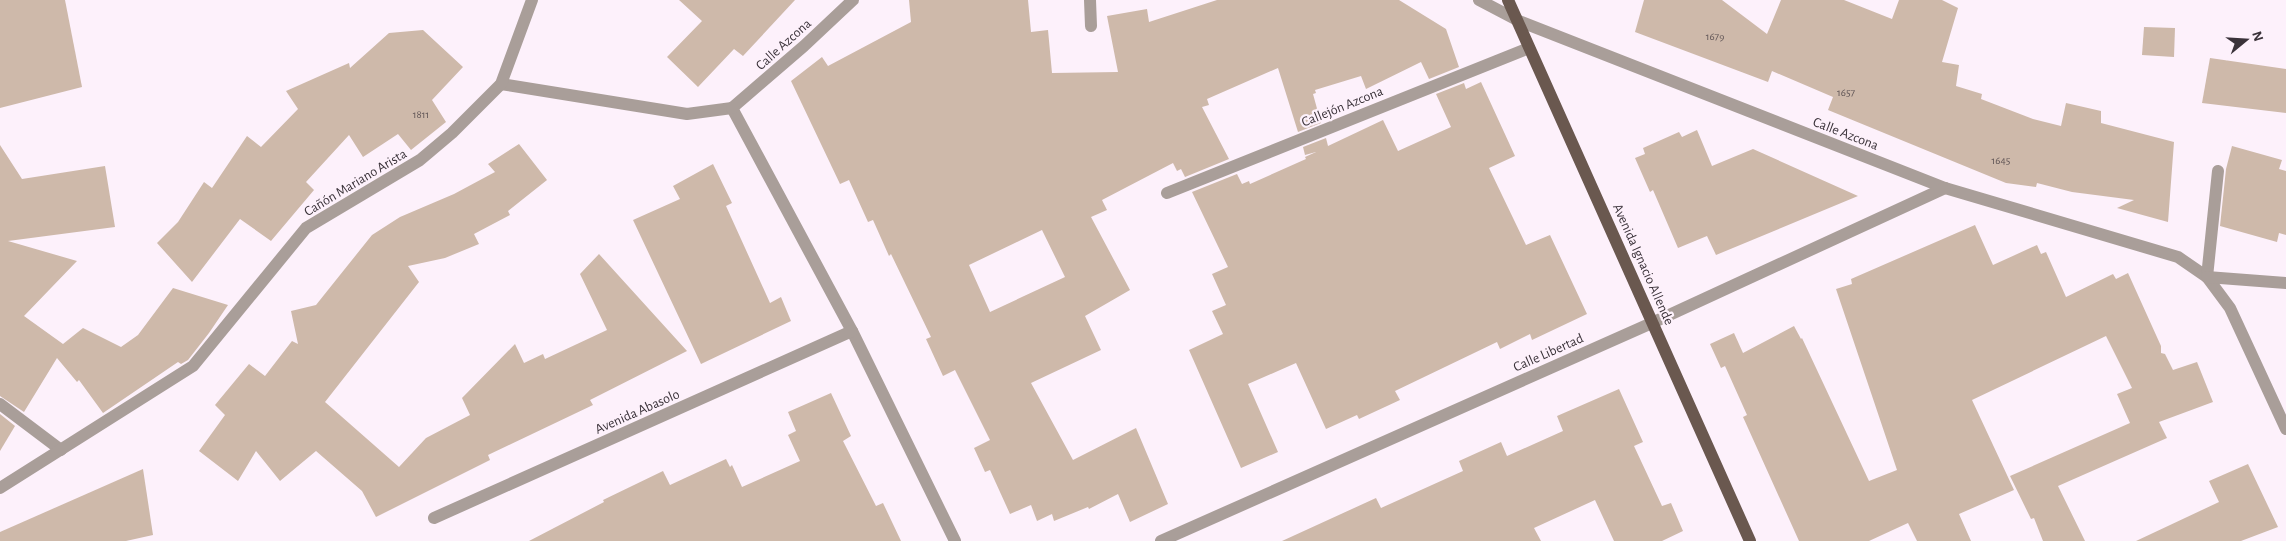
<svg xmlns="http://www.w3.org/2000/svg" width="2286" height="541" font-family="'Alegreya Sans',sans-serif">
  <rect width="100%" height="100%" fill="#fdf1fb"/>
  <g fill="#ceb9aa" fill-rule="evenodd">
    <path d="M 0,0 L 65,0 L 82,87 L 0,108 Z"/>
    <path d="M 679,0 L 795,0 L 743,56 L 734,49 L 698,87 L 667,57 L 702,21 Z"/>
    <path d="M 909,0 L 1028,0 L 1031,32 L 1048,30 L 1052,73 L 1118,72 L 1107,16 L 1147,9 L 1149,22 L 1217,0 L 1399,0 L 1446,29 L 1459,67 L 1429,79 L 1421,62 L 1366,89 L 1361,76 L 1315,90 L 1316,93 L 1313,94 L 1321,123 L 1298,132 L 1278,68 L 1207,99 L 1209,105 L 1202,107 L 1229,159 L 1185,177 L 1181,169 L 1177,171 L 1173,163 L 1102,200 L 1107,210 L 1091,217 L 1130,290 L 1085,316 L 1101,350 L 1031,383 L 1073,460 L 1136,428 L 1168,504 L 1130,522 L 1118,494 L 1089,509 L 1088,507 L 1054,521 L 1052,514 L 1037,521 L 1031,505 L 1010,514 L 990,470 L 985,472 L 974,448 L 990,440 L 955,370 L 943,376 L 926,339 L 931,337 L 891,254 L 889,256 L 873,220 L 868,222 L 849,180 L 840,184 L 791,81 L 822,57 L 828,66 L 911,22 ZM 1042,230 L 1065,277 L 990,312 L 969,265 Z"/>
    <path d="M 1644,0 L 1722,0 L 1767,34 L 1781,0 L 1844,0 L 1892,19 L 1899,0 L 1942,0 L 1958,8 L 1942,62 L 1959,65 L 1956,86 L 1982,94 L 1981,99 L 2033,119 L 2061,126 L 2066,103 L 2101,111 L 2101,123 L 2174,142 L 2168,222 L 2117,208 L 2134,200 L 2072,192 L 2037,183 L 2036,187 L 2006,183 L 1828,110 L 1833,97 L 1772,71 L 1768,82 L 1635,32 Z"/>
    <path d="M 2144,27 L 2175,28 L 2174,57 L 2142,55 Z"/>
    <path d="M 423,30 L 463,67 L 432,100 L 446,122 L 411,150 L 398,134 L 363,157 L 349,135 L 306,182 L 314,190 L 271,241 L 240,219 L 192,282 L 157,243 L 178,222 L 204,182 L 212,188 L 247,136 L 261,147 L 298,109 L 286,91 L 349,63 L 350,68 L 389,33 Z"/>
    <path d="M 2210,58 L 2286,69 L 2286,113 L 2202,103 Z"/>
    <path d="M 1481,82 L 1515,156 L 1489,168 L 1526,245 L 1550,235 L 1587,314 L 1532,340 L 1530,334 L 1500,349 L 1497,342 L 1395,391 L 1400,400 L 1359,419 L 1357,415 L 1326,429 L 1296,363 L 1248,384 L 1278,452 L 1241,468 L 1189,350 L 1223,334 L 1212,311 L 1226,305 L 1212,274 L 1228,267 L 1192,192 L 1237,174 L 1242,184 L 1249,181 L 1250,184 L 1306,159 L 1305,157 L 1316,152 L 1305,155 L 1303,147 L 1326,138 L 1328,146 L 1383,120 L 1398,151 L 1451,127 L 1436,94 L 1464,83 L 1466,89 Z"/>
    <path d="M 1697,130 L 1712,166 L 1753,149 L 1858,196 L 1716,255 L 1707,236 L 1678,248 L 1653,190 L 1650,192 L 1635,158 L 1645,154 L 1643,148 L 1679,132 L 1682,137 Z"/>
    <path d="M 519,144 L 547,180 L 508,211 L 510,215 L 474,234 L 479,244 L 445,258 L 408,266 L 419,282 L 325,402 L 399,467 L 426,438 L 470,415 L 462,398 L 515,344 L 524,363 L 543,354 L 545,359 L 607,330 L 580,274 L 599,254 L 687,351 L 590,400 L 593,405 L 488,455 L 490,460 L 376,517 L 362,491 L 316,451 L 280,481 L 256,451 L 238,481 L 199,451 L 225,415 L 215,405 L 249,364 L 265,376 L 292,341 L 298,344 L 291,311 L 316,305 L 372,235 L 400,217 L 454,194 L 495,172 L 488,164 Z"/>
    <path d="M 0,145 L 22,179 L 105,166 L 115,227 L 8,241 L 77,261 L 24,316 L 63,344 L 83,328 L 121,347 L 138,335 L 173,288 L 228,305 L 209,333 L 188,360 L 181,364 L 178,362 L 103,413 L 79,380 L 77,382 L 57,358 L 24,412 L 0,396 Z"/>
    <path d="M 2232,146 L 2282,160 L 2279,169 L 2286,171 L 2286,235 L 2279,233 L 2277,242 L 2220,226 L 2226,169 Z"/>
    <path d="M 713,164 L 732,203 L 726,206 L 770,303 L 781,297 L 791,321 L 701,364 L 633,220 L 680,199 L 673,186 Z"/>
    <path d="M 1975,225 L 1993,265 L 2037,245 L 2041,254 L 2046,252 L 2066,297 L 2113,274 L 2116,279 L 2128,273 L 2161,346 L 2161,353 L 2165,354 L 2173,370 L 2197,362 L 2213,402 L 2159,422 L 2167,438 L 2058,486 L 2085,541 L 2043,541 L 2034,518 L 2031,519 L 2010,476 L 2130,423 L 2117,394 L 2132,388 L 2106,336 L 1972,400 L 2014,490 L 1959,514 L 1971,541 L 1917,541 L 1908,523 L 1869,541 L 1799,541 L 1743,417 L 1747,415 L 1725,366 L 1721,368 L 1710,344 L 1734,333 L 1743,353 L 1794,326 L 1801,339 L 1802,338 L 1869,481 L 1897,470 L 1836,289 L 1852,284 L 1851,279 Z"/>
    <path d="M 1619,389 L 1643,442 L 1634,446 L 1662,506 L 1671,503 L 1683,531 L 1662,541 L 1614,541 L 1595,500 L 1534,528 L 1541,541 L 1282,541 L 1376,498 L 1381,508 L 1463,471 L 1459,461 L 1501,442 L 1507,456 L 1563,431 L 1557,416 Z"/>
    <path d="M 831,393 L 851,436 L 843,441 L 876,506 L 883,503 L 901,541 L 529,541 L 604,502 L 603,500 L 663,471 L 670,485 L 726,459 L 730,467 L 732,465 L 742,487 L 800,461 L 788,435 L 796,431 L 788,412 Z"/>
    <path d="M 0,414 L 15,426 L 0,451 Z"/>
    <path d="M 2248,464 L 2278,527 L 2241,541 L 2136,541 L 2219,502 L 2209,481 Z"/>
    <path d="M 143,469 L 153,535 L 126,541 L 0,541 L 0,532 Z"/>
  </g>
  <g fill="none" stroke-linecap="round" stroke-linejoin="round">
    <g stroke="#a99e99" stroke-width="12">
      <path d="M 1090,0 L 1091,26"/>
      <path d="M 1479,0 L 1519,21 L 1945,188 L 2178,257 L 2207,277 L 2230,308 L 2286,429"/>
      <path d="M 501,84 L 687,114 L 732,108"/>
      <path d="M 732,108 L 852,331 L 955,541"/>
      <path d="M 732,108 L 804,46 L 853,0"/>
      <path d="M 1167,193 L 1529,48"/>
      <path d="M 2207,277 L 2218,171"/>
      <path d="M 2207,277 L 2286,283"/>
      <path d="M 0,404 L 61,450"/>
      <path d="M 0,488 L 193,366 L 306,228 L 420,160 L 452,133 L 501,84 L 532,0"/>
      <path d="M 434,518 L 852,331"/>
      <path d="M 1161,541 L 1654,322 L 1945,188"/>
    </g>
    <path stroke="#6a584f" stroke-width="12" d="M 1508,0 L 1750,541"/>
  </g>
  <g text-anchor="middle" stroke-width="4.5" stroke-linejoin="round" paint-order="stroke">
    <g font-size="11" fill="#5f5455">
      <text x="1715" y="40">1679</text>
      <text x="1846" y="96">1657</text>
      <text x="421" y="118">1811</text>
      <text x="2001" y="164">1645</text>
    </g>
    <g font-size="14" fill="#3a3239" stroke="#fdf1fb">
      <text transform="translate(783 44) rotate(-42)" y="5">Calle Azcona</text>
      <text transform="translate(1342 106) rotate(-22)" y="5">Callejón Azcona</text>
      <text transform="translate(1846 133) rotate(21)" y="5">Calle Azcona</text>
      <text transform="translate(355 182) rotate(-31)" y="5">Cañón Mariano Arista</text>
      <text transform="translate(1644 264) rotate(66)" y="5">Avenida Ignacio Allende</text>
      <text transform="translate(1548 352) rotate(-24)" y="5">Calle Libertad</text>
      <text transform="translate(637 411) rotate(-24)" y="5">Avenida Abasolo</text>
    </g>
  </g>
  <g transform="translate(2246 40) rotate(72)" stroke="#fdf1fb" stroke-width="4" paint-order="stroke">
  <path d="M0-4L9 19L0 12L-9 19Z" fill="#3a3239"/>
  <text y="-8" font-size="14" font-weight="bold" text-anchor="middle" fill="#3a3239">N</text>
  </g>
</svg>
